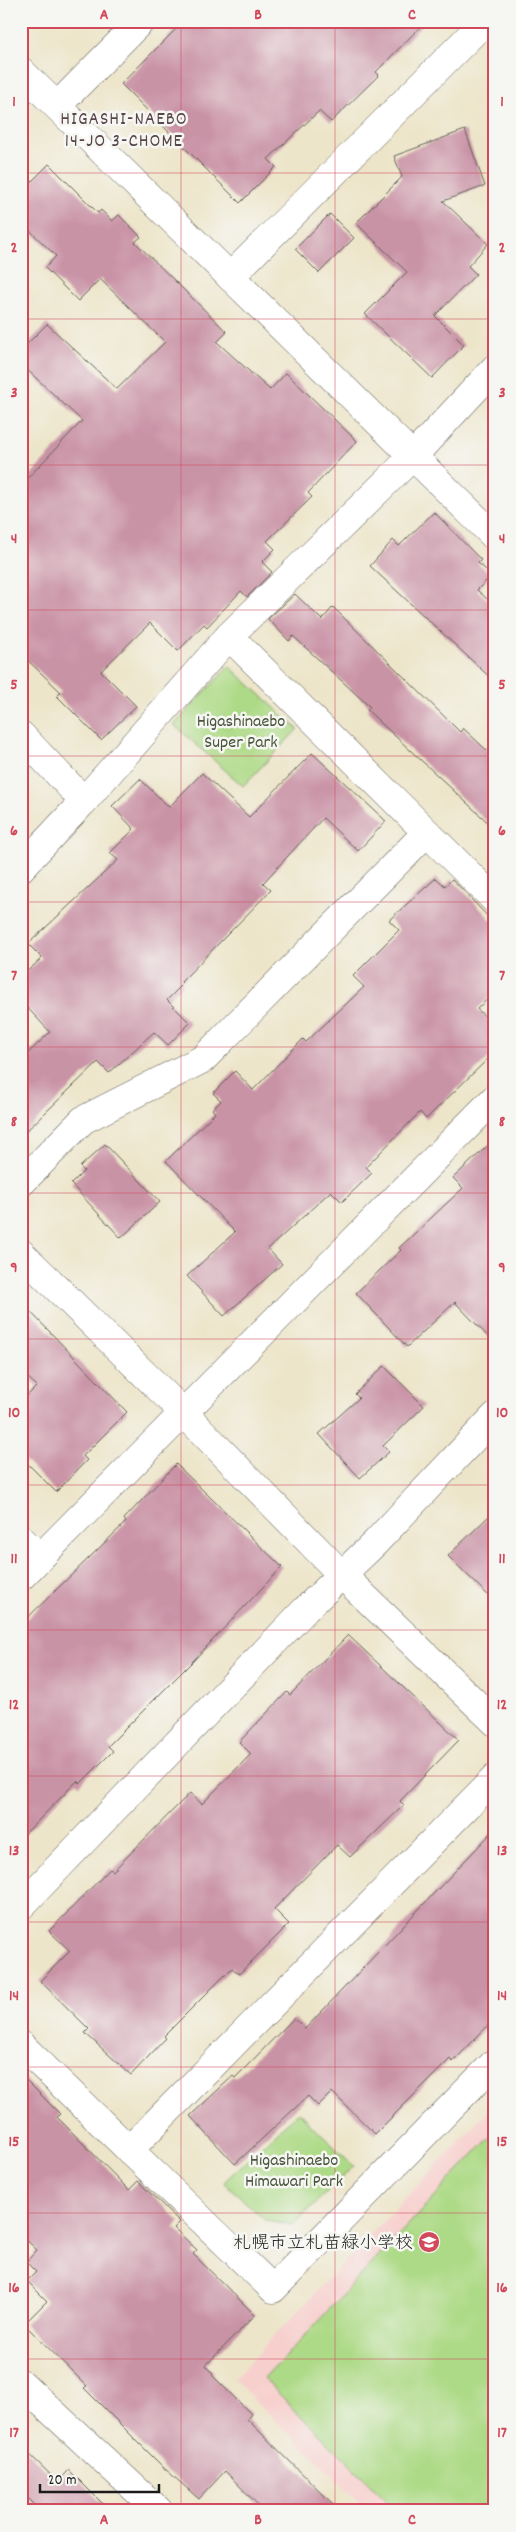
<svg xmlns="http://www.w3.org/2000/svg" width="516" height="2532" font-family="Dekko,'Klee One',sans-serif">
  <rect width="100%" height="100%" fill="#f6f6f2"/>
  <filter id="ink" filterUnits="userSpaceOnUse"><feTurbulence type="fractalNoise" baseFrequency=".02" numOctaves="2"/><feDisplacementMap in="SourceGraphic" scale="10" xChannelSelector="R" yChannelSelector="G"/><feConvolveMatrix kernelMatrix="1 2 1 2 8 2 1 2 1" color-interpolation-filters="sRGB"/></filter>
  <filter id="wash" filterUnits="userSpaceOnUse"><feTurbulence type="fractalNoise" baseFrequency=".0096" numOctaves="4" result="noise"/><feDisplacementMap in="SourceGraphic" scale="20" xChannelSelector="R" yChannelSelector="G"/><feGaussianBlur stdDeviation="1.12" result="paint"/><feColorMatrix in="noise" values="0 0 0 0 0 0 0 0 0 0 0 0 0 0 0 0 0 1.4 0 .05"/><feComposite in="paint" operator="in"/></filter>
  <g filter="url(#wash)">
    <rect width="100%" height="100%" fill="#ede5c9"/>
    <path fill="#f7d0ce" d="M 495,2104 L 495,2511 L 369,2511 L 233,2379 Z"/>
    <g fill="#adda86" stroke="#647b51">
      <path d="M 229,666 L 298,729 L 243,786 L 174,725 Z"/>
      <path d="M 298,2112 L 354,2166 L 293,2225 L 265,2220 L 224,2182 Z"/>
      <path d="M 495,2132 L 495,2511 L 396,2511 L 264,2379 Z"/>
    </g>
    <g id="blocks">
      <g fill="#c993a6">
        <path d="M 184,21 L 426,21 L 376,72 L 379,75 L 331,122 L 319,111 L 268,159 L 276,167 L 240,203 L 121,84 Z"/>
        <path d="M 465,130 L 485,186 L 443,201 L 488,244 L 468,266 L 476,274 L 435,316 L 464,345 L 432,378 L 365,314 L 407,272 L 356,223 L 402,177 L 394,156 Z"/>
        <path d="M 49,164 L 98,213 L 101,210 L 112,221 L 119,215 L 141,237 L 135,242 L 227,332 L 217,342 L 270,390 L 286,373 L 357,441 L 308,493 L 312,497 L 267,541 L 275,549 L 262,562 L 272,572 L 247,597 L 241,591 L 207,627 L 204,624 L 178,651 L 150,623 L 101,671 L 136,706 L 101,740 L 57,696 L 61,692 L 21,654 L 21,485 L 82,421 L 21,364 L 21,350 L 47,324 L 117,389 L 165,342 L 100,279 L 78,301 L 45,268 L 56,256 L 21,222 L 21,192 Z"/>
        <path d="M 330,214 L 354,238 L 319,273 L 295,249 Z"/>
        <path d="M 434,512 L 481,560 L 478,563 L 492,575 L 477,590 L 495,606 L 495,682 L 370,566 L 393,540 L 399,546 Z"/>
        <path d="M 295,594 L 322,620 L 333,607 L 460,732 L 463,728 L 495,758 L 495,829 L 367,710 L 370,707 L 293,636 L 289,641 L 268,619 Z"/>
        <path d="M 312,753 L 386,821 L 358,851 L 323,818 L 263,883 L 271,890 L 181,982 L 183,984 L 167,1000 L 190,1023 L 168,1045 L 154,1032 L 109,1073 L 98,1062 L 21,1136 L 21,1060 L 50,1032 L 21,1001 L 21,977 L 42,958 L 28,944 L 118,860 L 110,853 L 134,829 L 112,806 L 140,779 L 169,807 L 202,773 L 249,817 Z"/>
        <path d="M 436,878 L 445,886 L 452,879 L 495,924 L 495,992 L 477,1009 L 495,1026 L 495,1052 L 426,1119 L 420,1112 L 366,1167 L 372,1173 L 342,1202 L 331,1191 L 268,1249 L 282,1264 L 224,1316 L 187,1276 L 235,1232 L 166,1161 L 215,1113 L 212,1109 L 221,1101 L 213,1093 L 235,1071 L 253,1090 L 303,1039 L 306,1042 L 364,987 L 353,976 L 399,930 L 389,920 Z"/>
        <path d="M 495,1139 L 495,1344 L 455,1302 L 407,1347 L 356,1293 L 401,1250 L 399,1248 L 463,1188 L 453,1178 Z"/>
        <path d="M 105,1144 L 160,1202 L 121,1238 L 71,1184 L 84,1171 L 80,1167 Z"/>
        <path d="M 21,1302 L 127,1412 L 83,1456 L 87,1460 L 56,1492 L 21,1457 L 21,1402 L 37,1386 L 24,1374 L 21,1377 Z"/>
        <path d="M 384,1366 L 424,1406 L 383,1446 L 389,1452 L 360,1478 L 319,1434 L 359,1398 L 355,1394 Z"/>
        <path d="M 176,1464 L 282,1567 L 193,1661 L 108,1746 L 113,1751 L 80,1784 L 77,1781 L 21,1838 L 21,1624 L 126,1522 L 124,1519 Z"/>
        <path d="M 495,1510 L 495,1602 L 448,1556 Z"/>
        <path d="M 348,1635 L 459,1740 L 400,1801 L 404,1805 L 350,1857 L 337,1845 L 274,1909 L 289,1924 L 239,1974 L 232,1968 L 164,2036 L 166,2038 L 131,2075 L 85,2033 L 89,2029 L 40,1981 L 70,1951 L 49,1931 L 110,1869 L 113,1871 L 190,1793 L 202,1804 L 251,1754 L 239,1742 L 287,1692 L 290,1695 Z"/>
        <path d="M 495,1829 L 495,2018 L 453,2062 L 450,2059 L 375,2134 L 332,2092 L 318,2106 L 308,2096 L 235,2164 L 190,2116 L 233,2076 L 235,2078 L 294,2018 L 305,2029 Z"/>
        <path d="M 21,2075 L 60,2114 L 57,2117 L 129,2190 L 138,2181 L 180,2222 L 174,2228 L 197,2250 L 193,2254 L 255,2315 L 206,2365 L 213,2373 L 212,2375 L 251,2414 L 247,2419 L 340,2511 L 264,2511 L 225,2471 L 199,2499 L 163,2467 L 84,2388 L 87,2386 L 24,2324 L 47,2301 L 27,2281 L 36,2272 L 26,2262 L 37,2250 L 21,2235 Z"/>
        <path d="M 21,2446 L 58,2482 L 69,2470 L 110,2511 L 30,2511 L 35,2505 L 21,2491 Z"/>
      </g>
    </g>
  </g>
  <g filter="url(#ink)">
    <use href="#blocks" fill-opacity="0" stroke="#656259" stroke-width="1"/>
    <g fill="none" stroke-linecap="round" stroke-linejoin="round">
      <g stroke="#656259" stroke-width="29">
        <g id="minor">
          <path d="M 21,71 L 495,537"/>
          <path d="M 57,106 L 141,21"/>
          <path d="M 230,277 L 485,21"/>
          <path d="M 229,636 L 495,900"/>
          <path d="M 21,735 L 84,801"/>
          <path d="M 21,868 L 84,801 L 229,636 L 413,456 L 495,368"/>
          <path d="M 21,1183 L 83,1120 L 203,1059 L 426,833"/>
          <path d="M 21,1253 L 184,1413 L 341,1574 L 495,1722"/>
          <path d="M 21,1539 L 40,1558"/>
          <path d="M 21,1577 L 495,1098"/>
          <path d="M 21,1906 L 306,1609 L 375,1543 L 495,1416"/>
          <path d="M 21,2045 L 273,2289 L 495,2062"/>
          <path d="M 129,2150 L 495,1778"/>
          <path d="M 21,2383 L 159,2511"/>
        </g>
      </g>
      <use href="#minor" stroke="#fff" stroke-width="28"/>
    </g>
  </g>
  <path fill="none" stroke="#d1495b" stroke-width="1" stroke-opacity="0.55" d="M 181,21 L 181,2511M 335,21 L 335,2511M 21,173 L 495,173M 21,319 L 495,319M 21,465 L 495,465M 21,610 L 495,610M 21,756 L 495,756M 21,902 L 495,902M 21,1047 L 495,1047M 21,1193 L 495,1193M 21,1339 L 495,1339M 21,1485 L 495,1485M 21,1630 L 495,1630M 21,1776 L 495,1776M 21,1922 L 495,1922M 21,2067 L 495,2067M 21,2213 L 495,2213M 21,2359 L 495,2359"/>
  <defs>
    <g id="school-disc" transform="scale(1.125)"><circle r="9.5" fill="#d1495b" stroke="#f6f6f2"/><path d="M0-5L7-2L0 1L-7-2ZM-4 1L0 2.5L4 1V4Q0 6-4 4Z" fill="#fff"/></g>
  </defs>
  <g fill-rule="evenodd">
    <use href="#school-disc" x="429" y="2242"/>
  </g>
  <g text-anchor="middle" stroke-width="5" stroke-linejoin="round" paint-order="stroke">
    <g font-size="18" fill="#48553c" stroke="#f6f6f2">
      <text x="241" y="726">Higashinaebo<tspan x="241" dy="21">Super Park</tspan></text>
      <text x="294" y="2165">Higashinaebo<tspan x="294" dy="21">Himawari Park</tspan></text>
    </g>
    <g font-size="18" fill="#1c1c1c" stroke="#f6f6f2" text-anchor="end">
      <text x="413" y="2248">札幌市立札苗緑小学校</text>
    </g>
    <g font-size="19" letter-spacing="1" fill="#59464c" stroke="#f6f6f2">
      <text x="124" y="124">HIGASHI-NAEBO<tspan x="124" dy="22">14-JO 3-CHOME</tspan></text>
    </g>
  </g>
  <rect width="516" height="2532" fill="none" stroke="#f6f6f2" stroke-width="55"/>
  <path d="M40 2484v8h119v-8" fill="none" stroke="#1c1c1c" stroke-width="2.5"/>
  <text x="48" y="2484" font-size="15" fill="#1c1c1c" stroke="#f6f6f2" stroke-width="4" paint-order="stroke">20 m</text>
  <rect x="28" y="28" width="460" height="2476" fill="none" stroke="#d1495b" stroke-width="2"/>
  <g font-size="16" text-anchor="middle" font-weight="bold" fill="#d1495b">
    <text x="104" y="19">A</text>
    <text x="258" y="19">B</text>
    <text x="412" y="19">C</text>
    <text x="14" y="106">1</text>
    <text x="502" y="106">1</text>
    <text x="14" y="252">2</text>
    <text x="502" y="252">2</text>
    <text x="14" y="397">3</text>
    <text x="502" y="397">3</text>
    <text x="14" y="543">4</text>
    <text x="502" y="543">4</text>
    <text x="14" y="689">5</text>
    <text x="502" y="689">5</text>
    <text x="14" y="835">6</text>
    <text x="502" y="835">6</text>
    <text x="14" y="980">7</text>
    <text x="502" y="980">7</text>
    <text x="14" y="1126">8</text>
    <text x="502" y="1126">8</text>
    <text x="14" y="1272">9</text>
    <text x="502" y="1272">9</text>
    <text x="14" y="1417">10</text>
    <text x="502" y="1417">10</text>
    <text x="14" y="1563">11</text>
    <text x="502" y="1563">11</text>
    <text x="14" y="1709">12</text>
    <text x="502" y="1709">12</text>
    <text x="14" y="1855">13</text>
    <text x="502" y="1855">13</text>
    <text x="14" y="2000">14</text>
    <text x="502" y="2000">14</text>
    <text x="14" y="2146">15</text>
    <text x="502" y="2146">15</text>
    <text x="14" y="2292">16</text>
    <text x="502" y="2292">16</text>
    <text x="14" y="2437">17</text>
    <text x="502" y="2437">17</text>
    <text x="104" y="2524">A</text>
    <text x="258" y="2524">B</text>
    <text x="412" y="2524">C</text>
  </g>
</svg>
